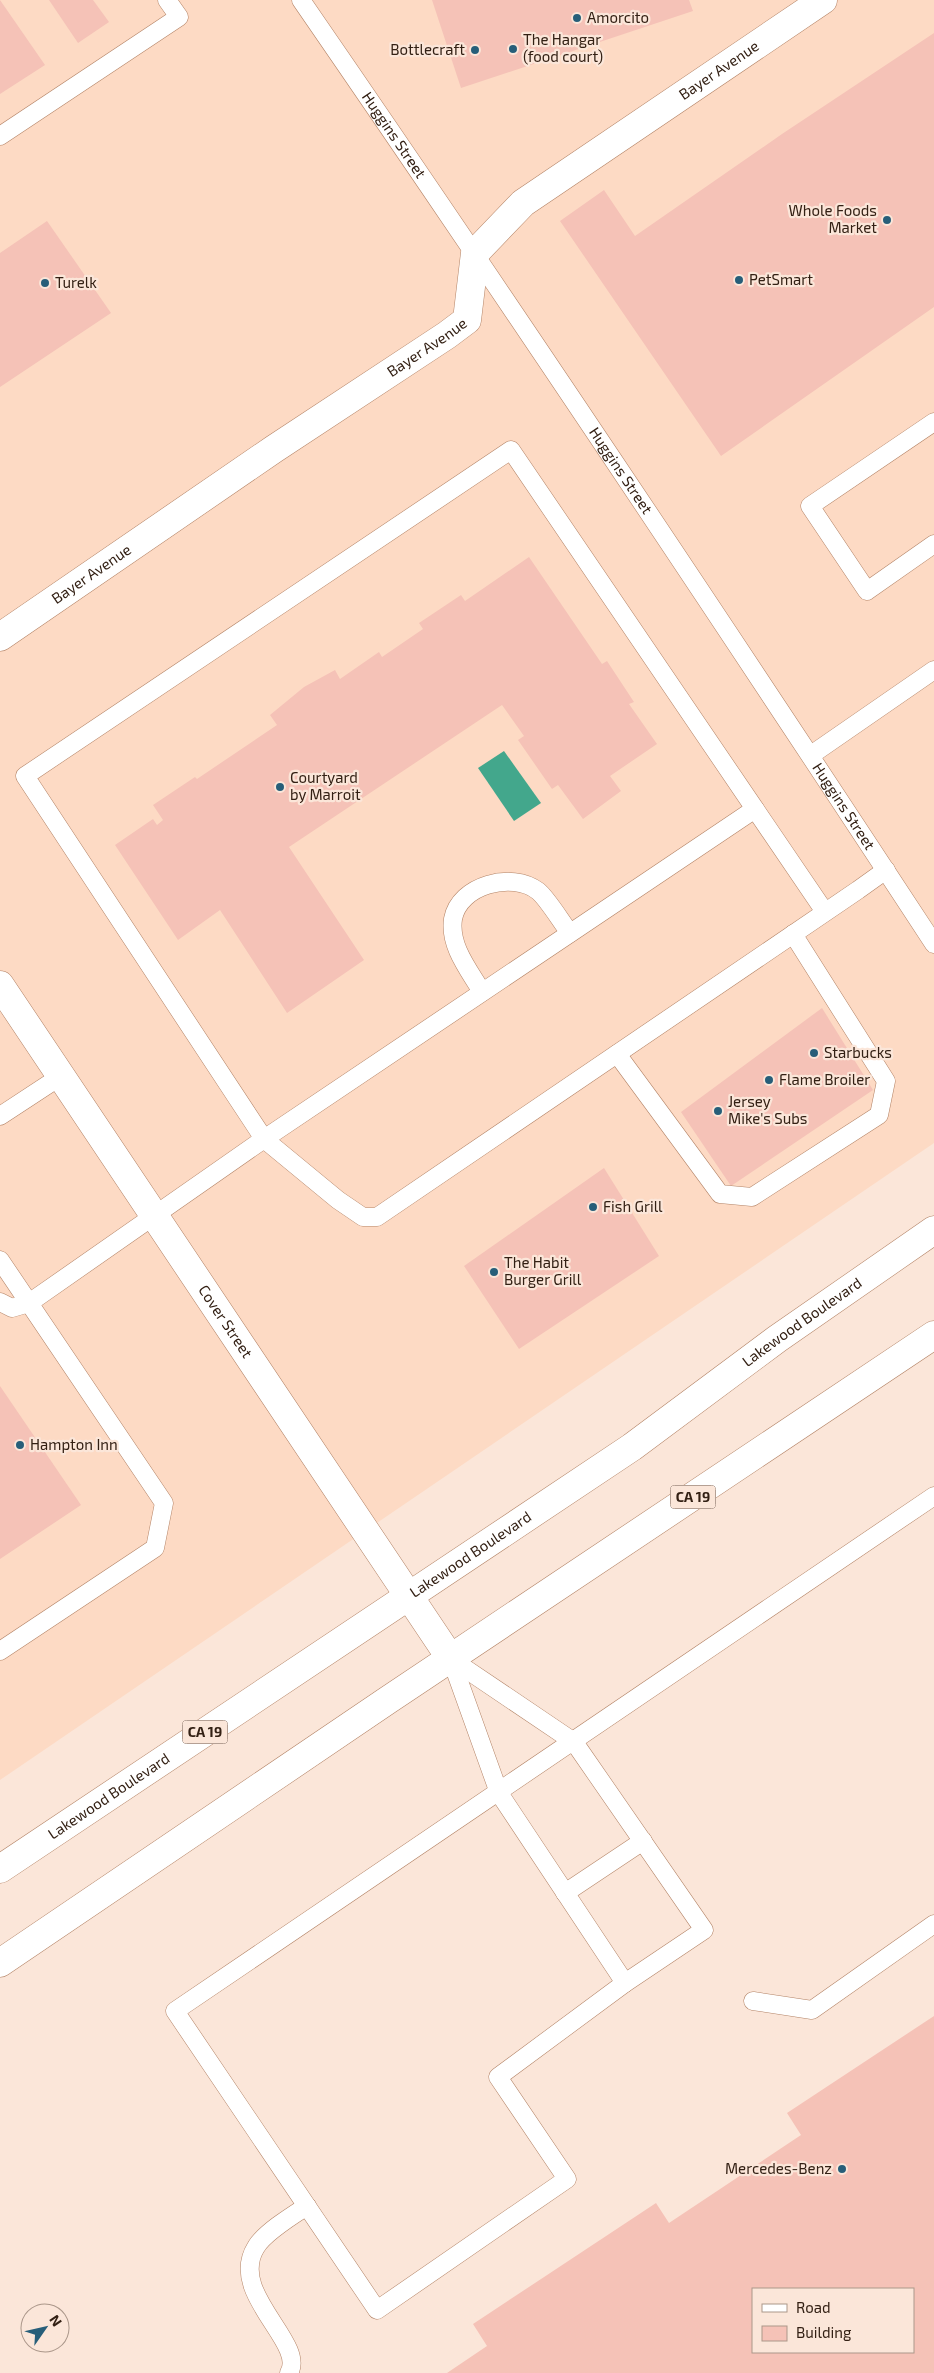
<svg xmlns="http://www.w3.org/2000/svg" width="934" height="2373" font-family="'Exo 2',sans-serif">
  <rect width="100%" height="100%" fill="#fbe6d9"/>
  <path fill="#fddac4" d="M 0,0 L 934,0 L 934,1143 L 0,1780 Z"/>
  <path fill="#43a78c" d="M 504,751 L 541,803 L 514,821 L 478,768 Z"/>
  <g fill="#f5c2b7" fill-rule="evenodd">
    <path d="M 0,0 L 45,65 L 0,94 Z"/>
    <path d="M 49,0 L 93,0 L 109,22 L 78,43 Z"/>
    <path d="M 432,0 L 689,0 L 693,11 L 461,88 Z"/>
    <path d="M 934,33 L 934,307 L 721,456 L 560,221 L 604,190 L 635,236 L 782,134 Z"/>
    <path d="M 47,221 L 111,313 L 0,387 L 0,253 Z"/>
    <path d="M 529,557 L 602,664 L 607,661 L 634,702 L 629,704 L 657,744 L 610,776 L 621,791 L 583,819 L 558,785 L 552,789 L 518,740 L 524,736 L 502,705 L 289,847 L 364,960 L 287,1013 L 220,910 L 178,940 L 115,845 L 153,819 L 157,825 L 163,820 L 153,805 L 195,777 L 197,779 L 277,725 L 270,715 L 304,687 L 335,670 L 340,679 L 379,652 L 382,657 L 423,629 L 419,623 L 461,595 L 465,601 Z"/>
    <path d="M 822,1008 L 873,1090 L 731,1186 L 681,1112 Z"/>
    <path d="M 604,1168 L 659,1256 L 519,1349 L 464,1266 Z"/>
    <path d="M 0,1386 L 81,1505 L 0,1559 Z"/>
    <path d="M 934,2016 L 934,2373 L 447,2373 L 487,2346 L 473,2324 L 656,2203 L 669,2223 L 801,2135 L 787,2113 ZM 753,2289 L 913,2289 L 913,2352 L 753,2352 Z"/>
  </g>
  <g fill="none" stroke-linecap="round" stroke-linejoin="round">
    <g stroke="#b38366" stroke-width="19">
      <g id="service">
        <path id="s1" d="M 301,0 C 516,312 726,627 934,944"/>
        <path d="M 0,136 L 179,17 L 167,0"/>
        <path d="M 934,422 L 810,506 L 867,591 L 934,544"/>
        <path d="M 811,755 L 934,670"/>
        <path d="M 825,912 L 511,450 L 25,776 L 264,1139 L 338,1200 L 363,1217 L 377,1217 L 858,890 L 886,870"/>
        <path d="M 482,992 C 469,970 449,946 453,919 C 459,885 512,871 538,891 C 547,898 562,923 570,933"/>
        <path d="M 617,1054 L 720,1194 L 752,1197 L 879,1115 L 886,1081 L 793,934"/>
        <path d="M 0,1116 L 61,1076"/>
        <path d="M 0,1260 L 164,1503 L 155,1548 L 0,1651"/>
        <path d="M 0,1302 L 12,1308 L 29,1303 L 264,1139 L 755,809"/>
        <path d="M 451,1659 L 574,1742 L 704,1930 L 625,1983 L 498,2077 L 567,2179 L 377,2310 L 175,2011 L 934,1496"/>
        <path d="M 451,1659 L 499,1793 L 625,1983"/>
        <path d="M 565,1893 L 643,1841"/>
        <path d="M 753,2001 L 812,2010 L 934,1924"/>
        <path d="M 289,2373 C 307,2343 227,2293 256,2247 C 264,2233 293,2215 307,2206"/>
      </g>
    </g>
    <g stroke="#b38366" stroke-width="29">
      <g id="minor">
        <path id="s2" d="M 0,637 L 274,449 L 447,335 L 467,320 L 475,253 L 523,203 L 823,0"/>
      </g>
    </g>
    <g stroke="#b38366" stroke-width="29">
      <g id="tertiary">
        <path id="s3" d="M 0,985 L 451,1659"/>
      </g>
    </g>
    <g stroke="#b38366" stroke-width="29">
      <g id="primary">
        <path id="s4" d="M 0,1869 L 632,1447 L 777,1339 L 934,1230"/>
        <path d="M 0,1963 L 388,1700 L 934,1335"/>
      </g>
    </g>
    <use href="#service" stroke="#fff" stroke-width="18"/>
    <use href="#minor" stroke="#fff" stroke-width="28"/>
    <use href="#tertiary" stroke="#fff" stroke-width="28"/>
    <use href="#primary" stroke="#fff" stroke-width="28"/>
  </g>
  <g fill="#275e79" stroke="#fbe6d9" stroke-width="2">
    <circle cx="577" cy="18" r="5"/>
    <circle cx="513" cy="49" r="5"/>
    <circle cx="475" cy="50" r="5"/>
    <circle cx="887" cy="220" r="5"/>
    <circle cx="739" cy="280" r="5"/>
    <circle cx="45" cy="283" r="5"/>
    <circle cx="280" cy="787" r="5"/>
    <circle cx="814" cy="1053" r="5"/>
    <circle cx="769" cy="1080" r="5"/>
    <circle cx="718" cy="1111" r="5"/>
    <circle cx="593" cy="1207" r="5"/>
    <circle cx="494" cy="1272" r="5"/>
    <circle cx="20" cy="1445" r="5"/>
    <circle cx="842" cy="2169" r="5"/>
  </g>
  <g text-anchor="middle" stroke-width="4.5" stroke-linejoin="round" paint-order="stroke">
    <g fill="#fbe6d9" stroke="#6f5b4f" stroke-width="1">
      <rect x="670.5" y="1485.5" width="45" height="23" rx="4"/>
      <rect x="182.5" y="1720.5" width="45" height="23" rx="4"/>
    </g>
    <g font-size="14" font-weight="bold" fill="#332014">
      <text x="693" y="1502">CA 19</text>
      <text x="205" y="1737">CA 19</text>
    </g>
    <g font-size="15" fill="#332014" stroke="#fbe6d9" text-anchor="start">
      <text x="587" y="23">Amorcito</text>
      <text x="523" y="45">The Hangar<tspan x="523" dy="17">(food court)</tspan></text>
      <text x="465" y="55" text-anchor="end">Bottlecraft</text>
      <text x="877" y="216" text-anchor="end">Whole Foods<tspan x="877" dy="17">Market</tspan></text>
      <text x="749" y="285">PetSmart</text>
      <text x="55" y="288">Turelk</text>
      <text x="290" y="783">Courtyard<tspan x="290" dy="17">by Marroit</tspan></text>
      <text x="824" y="1058">Starbucks</text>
      <text x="779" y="1085">Flame Broiler</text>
      <text x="728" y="1107">Jersey<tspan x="728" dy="17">Mike's Subs</tspan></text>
      <text x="603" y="1212">Fish Grill</text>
      <text x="504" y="1268">The Habit<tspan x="504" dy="17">Burger Grill</tspan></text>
      <text x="30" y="1450">Hampton Inn</text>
      <text x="832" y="2174" text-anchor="end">Mercedes-Benz</text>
    </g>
    <g font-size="15" fill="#332014" stroke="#fbe6d9">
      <text dy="5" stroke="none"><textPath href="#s2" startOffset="938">Bayer Avenue</textPath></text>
      <text dy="5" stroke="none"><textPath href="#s1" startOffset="164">Huggins Street</textPath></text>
      <text dy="5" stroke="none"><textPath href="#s2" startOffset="516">Bayer Avenue</textPath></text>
      <text dy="5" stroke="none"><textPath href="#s1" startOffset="569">Huggins Street</textPath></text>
      <text dy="5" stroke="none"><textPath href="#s2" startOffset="111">Bayer Avenue</textPath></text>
      <text dy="5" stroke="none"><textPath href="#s1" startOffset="972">Huggins Street</textPath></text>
      <text dy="5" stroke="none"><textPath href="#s3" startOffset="405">Cover Street</textPath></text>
      <text dy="5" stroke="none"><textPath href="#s4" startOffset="971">Lakewood Boulevard</textPath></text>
      <text dy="5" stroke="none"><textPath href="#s4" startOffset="566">Lakewood Boulevard</textPath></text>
      <text dy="5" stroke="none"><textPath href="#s4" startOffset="131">Lakewood Boulevard</textPath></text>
    </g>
  </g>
  <rect x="752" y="2288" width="162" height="65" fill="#fbe6d9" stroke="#ab978a"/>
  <rect x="762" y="2304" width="25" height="8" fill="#ffffff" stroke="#ab978a"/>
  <text x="796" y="2313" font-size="15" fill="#332014">Road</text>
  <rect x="762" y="2326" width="25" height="15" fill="#f5c2b7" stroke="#ab978a"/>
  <text x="796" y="2338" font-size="15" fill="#332014">Building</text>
  <g transform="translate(45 2328) rotate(56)"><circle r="24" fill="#fbe6d9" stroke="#ab978a"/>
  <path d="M0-4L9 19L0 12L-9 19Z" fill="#275e79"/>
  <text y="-8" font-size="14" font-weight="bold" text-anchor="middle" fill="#332014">N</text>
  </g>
</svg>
